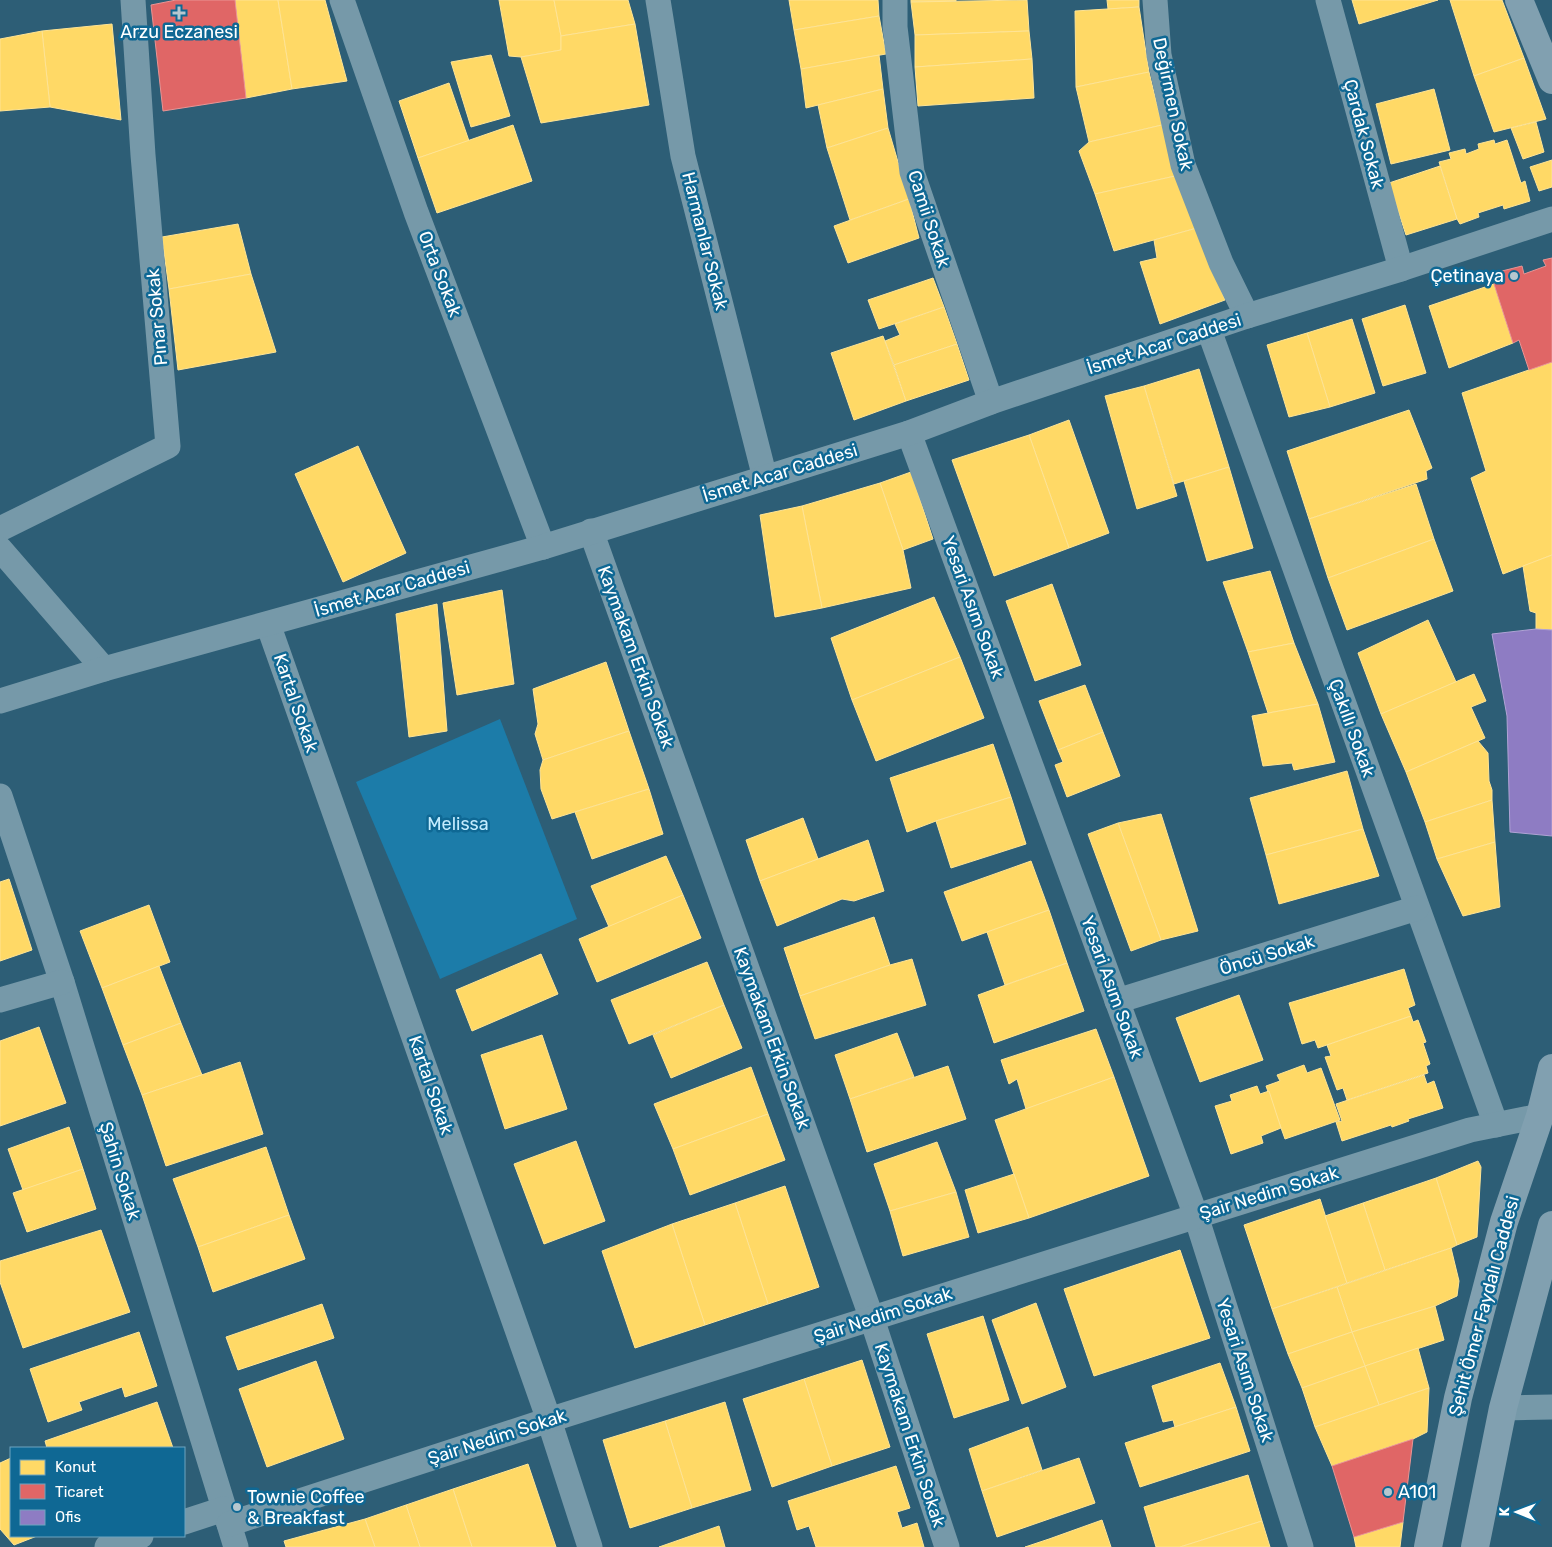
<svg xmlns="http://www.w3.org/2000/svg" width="1552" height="1547" font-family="Rubik,sans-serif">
  <rect width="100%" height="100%" fill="#2d5e76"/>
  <path fill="#1c7ca9" d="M 500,719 L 577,919 L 440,979 L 356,782 Z"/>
  <g fill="#ffd966" stroke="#ffe494">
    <path d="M 235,0 L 278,0 L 292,89 L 246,98 Z"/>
    <path d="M 278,0 L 325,0 L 347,81 L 292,89 Z"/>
    <path d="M 499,0 L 554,0 L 561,36 L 561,50 L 521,57 L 509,56 Z"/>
    <path d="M 554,0 L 628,0 L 635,24 L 561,36 Z"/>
    <path d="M 789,0 L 878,0 L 879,16 L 794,30 Z"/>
    <path d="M 911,0 L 956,0 L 956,1 L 911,2 Z"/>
    <path d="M 1027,0 L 1029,31 L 915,35 L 911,2 Z"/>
    <path d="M 1107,0 L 1139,0 L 1139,7 L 1108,9 Z"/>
    <path d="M 1352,0 L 1438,0 L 1359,24 Z"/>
    <path d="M 1450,0 L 1502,0 L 1524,58 L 1474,76 Z"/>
    <path d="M 1139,7 L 1149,72 L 1076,87 L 1075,11 Z"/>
    <path d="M 879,16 L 886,54 L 801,69 L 794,30 Z"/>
    <path d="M 112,24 L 121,120 L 50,107 L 42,31 Z"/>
    <path d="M 635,24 L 649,105 L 541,123 L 521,57 L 561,50 L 561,36 Z"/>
    <path d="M 42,31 L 50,107 L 0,111 L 0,39 Z"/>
    <path d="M 1029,31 L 1032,59 L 915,67 L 915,35 Z"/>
    <path d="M 491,55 L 510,116 L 471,127 L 451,62 Z"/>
    <path d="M 879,55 L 883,89 L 806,108 L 801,69 Z"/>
    <path d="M 1524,58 L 1546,119 L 1494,132 L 1474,76 Z"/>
    <path d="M 1032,59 L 1034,98 L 918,106 L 915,67 Z"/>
    <path d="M 1149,72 L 1162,125 L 1089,142 L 1076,87 Z"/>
    <path d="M 449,83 L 469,141 L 418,158 L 399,101 Z"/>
    <path d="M 883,89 L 888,128 L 827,148 L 818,105 Z"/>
    <path d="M 1434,89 L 1450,150 L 1391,164 L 1376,104 Z"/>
    <path d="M 1536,122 L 1544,152 L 1523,159 L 1511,128 Z"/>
    <path d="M 513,125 L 532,181 L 437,213 L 418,158 Z"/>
    <path d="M 1162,125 L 1175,176 L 1095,194 L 1079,151 L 1089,142 Z"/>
    <path d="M 888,128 L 909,199 L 850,220 L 827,148 Z"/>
    <path d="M 1494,140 L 1495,144 L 1507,140 L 1521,183 L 1525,181 L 1530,201 L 1504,209 L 1503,205 L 1478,213 L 1479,217 L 1460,224 L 1457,219 L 1439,162 L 1451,159 L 1449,153 L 1465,149 L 1466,154 L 1479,149 L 1478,144 Z"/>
    <path d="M 1552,160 L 1552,187 L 1539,191 L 1530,167 Z"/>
    <path d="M 1440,166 L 1457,219 L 1406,235 L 1389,183 Z"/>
    <path d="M 1175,176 L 1197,228 L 1114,251 L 1095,194 Z"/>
    <path d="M 909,199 L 919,238 L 848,263 L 834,226 Z"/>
    <path d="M 238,224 L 251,274 L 169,289 L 162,237 Z"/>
    <path d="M 1197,228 L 1225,300 L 1160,324 L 1140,262 L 1157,258 L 1154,240 Z"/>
    <path d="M 251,274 L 276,352 L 178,370 L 169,289 Z"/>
    <path d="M 933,278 L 944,307 L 879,329 L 868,300 Z"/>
    <path d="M 1494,284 L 1513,343 L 1449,368 L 1429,306 Z"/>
    <path d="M 1405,305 L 1426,373 L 1383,386 L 1362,319 Z"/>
    <path d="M 944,307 L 957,344 L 894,365 L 885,341 L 900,335 L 895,324 Z"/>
    <path d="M 1352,319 L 1375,393 L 1330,407 L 1307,333 Z"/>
    <path d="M 1307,333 L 1330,407 L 1289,417 L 1267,345 Z"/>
    <path d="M 883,336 L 906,401 L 854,420 L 831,353 Z"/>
    <path d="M 957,344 L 969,380 L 906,401 L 894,365 Z"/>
    <path d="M 1552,362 L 1552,555 L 1503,574 L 1471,478 L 1486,471 L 1462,393 Z"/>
    <path d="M 1199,369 L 1229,467 L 1174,484 L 1144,386 Z"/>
    <path d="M 1144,386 L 1177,496 L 1137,509 L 1105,396 Z"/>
    <path d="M 1409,410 L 1432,468 L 1426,471 L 1427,479 L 1309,519 L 1287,451 Z"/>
    <path d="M 1069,420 L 1109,533 L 1069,548 L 1029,435 Z"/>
    <path d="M 1029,435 L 1069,548 L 994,576 L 952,460 Z"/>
    <path d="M 358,446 L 406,553 L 343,582 L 295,474 Z"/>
    <path d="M 1229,467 L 1253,548 L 1207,561 L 1184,481 Z"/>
    <path d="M 911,472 L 933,539 L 903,550 L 880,483 Z"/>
    <path d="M 880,483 L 903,550 L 911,588 L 822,608 L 802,506 Z"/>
    <path d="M 1416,484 L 1434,539 L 1328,578 L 1309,519 Z"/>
    <path d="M 802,506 L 822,608 L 775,617 L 760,515 Z"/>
    <path d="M 1434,539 L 1453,591 L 1347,630 L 1328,578 Z"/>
    <path d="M 1552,555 L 1552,630 L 1536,629 L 1536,613 L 1530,611 L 1523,566 Z"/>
    <path d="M 1270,571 L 1294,643 L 1248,652 L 1223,582 Z"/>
    <path d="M 1052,584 L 1081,665 L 1035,681 L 1006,601 Z"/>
    <path d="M 502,590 L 514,684 L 457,695 L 443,603 Z"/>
    <path d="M 934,597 L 960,657 L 852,700 L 831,638 Z"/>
    <path d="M 437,604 L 447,731 L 409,737 L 396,614 Z"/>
    <path d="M 1428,620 L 1456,682 L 1381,714 L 1358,653 Z"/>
    <path d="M 1294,643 L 1318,704 L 1268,713 L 1248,652 Z"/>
    <path d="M 960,657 L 984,718 L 876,761 L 852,700 Z"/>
    <path d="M 606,662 L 629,731 L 543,760 L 535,734 L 538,724 L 533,689 Z"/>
    <path d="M 1474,674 L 1486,701 L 1471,707 L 1485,738 L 1406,772 L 1381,714 Z"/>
    <path d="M 1085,685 L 1103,732 L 1058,750 L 1039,701 Z"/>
    <path d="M 1318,704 L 1335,762 L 1294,770 L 1292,763 L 1263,766 L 1252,716 Z"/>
    <path d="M 629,731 L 649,789 L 552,819 L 541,789 L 540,770 L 543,760 Z"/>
    <path d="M 1103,732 L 1120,776 L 1067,797 L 1055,765 L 1063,762 L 1058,750 Z"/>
    <path d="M 1478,741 L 1488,753 L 1489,781 L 1492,790 L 1492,800 L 1425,822 L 1406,772 Z"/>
    <path d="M 993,744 L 1011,797 L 936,821 L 907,832 L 890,778 Z"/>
    <path d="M 1347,771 L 1363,829 L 1266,855 L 1250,798 Z"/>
    <path d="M 649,789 L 663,834 L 592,859 L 575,812 Z"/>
    <path d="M 1011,797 L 1026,844 L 951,868 L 936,821 Z"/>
    <path d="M 1492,800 L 1495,842 L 1437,859 L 1425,822 Z"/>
    <path d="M 1161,814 L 1198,931 L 1161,940 L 1118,823 Z"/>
    <path d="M 803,818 L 818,859 L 760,881 L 746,840 Z"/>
    <path d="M 1118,823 L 1161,940 L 1131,951 L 1088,834 Z"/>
    <path d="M 1363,829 L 1379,876 L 1279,904 L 1266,855 Z"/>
    <path d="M 868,840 L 884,891 L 854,901 L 842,899 L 777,926 L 760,881 Z"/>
    <path d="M 1495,842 L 1500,907 L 1463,916 L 1437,859 Z"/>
    <path d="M 666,856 L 683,895 L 609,927 L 591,886 Z"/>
    <path d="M 1031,861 L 1049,910 L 962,941 L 944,892 Z"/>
    <path d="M 9,879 L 32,950 L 0,961 L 0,882 Z"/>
    <path d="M 683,895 L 701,938 L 597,982 L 579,939 Z"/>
    <path d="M 149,905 L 170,962 L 102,988 L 80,931 Z"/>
    <path d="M 1049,910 L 1067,963 L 1005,985 L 987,932 Z"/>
    <path d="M 874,917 L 890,965 L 800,996 L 784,948 Z"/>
    <path d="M 541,954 L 558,994 L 472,1031 L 456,990 Z"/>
    <path d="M 912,959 L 926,1005 L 815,1039 L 800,996 L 890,965 Z"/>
    <path d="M 707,962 L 724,1005 L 629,1044 L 611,1000 Z"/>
    <path d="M 1067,963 L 1084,1011 L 994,1043 L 978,995 Z"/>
    <path d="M 159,966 L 181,1023 L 123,1045 L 102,988 Z"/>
    <path d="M 1404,969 L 1415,1005 L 1408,1008 L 1411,1016 L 1318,1048 L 1315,1040 L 1302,1044 L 1289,1003 Z"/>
    <path d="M 1239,995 L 1263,1060 L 1200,1082 L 1176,1018 Z"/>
    <path d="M 724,1005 L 742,1048 L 671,1078 L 653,1035 Z"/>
    <path d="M 1411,1016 L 1413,1022 L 1418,1020 L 1426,1042 L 1423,1043 L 1430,1064 L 1426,1066 L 1428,1073 L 1347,1100 L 1343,1088 L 1337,1090 L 1325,1057 L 1331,1056 L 1327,1045 Z"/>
    <path d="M 181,1023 L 202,1075 L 142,1095 L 123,1045 Z"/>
    <path d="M 39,1027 L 66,1103 L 0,1126 L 0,1041 Z"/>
    <path d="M 1096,1029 L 1114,1077 L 1026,1109 L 1017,1079 L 1009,1084 L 1001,1060 Z"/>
    <path d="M 897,1033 L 914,1077 L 850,1099 L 835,1055 Z"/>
    <path d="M 542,1035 L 567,1109 L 505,1129 L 481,1055 Z"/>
    <path d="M 240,1062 L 263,1134 L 166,1166 L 142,1095 Z"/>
    <path d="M 1304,1065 L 1307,1073 L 1321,1068 L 1340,1120 L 1285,1139 L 1266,1086 L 1280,1081 L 1277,1075 Z"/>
    <path d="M 948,1066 L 966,1119 L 867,1152 L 850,1099 Z"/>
    <path d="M 751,1067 L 768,1114 L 673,1149 L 654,1104 Z"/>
    <path d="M 1424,1075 L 1427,1084 L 1434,1081 L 1443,1108 L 1408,1119 L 1409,1121 L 1392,1127 L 1391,1125 L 1342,1141 L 1336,1122 L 1342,1121 L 1336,1104 Z"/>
    <path d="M 1114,1077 L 1149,1176 L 1029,1218 L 995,1120 Z"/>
    <path d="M 1257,1086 L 1260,1094 L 1269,1091 L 1281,1128 L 1261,1136 L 1263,1143 L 1231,1154 L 1215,1106 L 1232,1101 L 1230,1095 Z"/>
    <path d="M 768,1114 L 785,1160 L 690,1195 L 673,1149 Z"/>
    <path d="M 69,1127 L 83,1169 L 23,1190 L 8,1149 Z"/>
    <path d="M 576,1141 L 605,1221 L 544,1244 L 514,1164 Z"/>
    <path d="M 937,1142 L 956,1192 L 890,1211 L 874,1164 Z"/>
    <path d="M 266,1147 L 289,1215 L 198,1247 L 173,1179 Z"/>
    <path d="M 1478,1161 L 1481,1167 L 1477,1237 L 1457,1245 L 1436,1178 Z"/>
    <path d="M 83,1169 L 96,1209 L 27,1232 L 13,1193 Z"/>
    <path d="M 1014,1174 L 1029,1218 L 978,1233 L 965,1190 Z"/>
    <path d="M 1436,1178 L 1457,1245 L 1451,1248 L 1385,1270 L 1363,1203 Z"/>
    <path d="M 785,1186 L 819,1287 L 768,1304 L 735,1203 Z"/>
    <path d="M 956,1192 L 969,1237 L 903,1256 L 890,1211 Z"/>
    <path d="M 1320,1199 L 1347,1283 L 1272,1309 L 1244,1225 Z"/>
    <path d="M 735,1203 L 768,1304 L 705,1325 L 672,1224 Z"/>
    <path d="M 1363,1203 L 1385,1270 L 1347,1283 L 1325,1216 Z"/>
    <path d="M 289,1215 L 305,1259 L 213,1292 L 198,1247 Z"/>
    <path d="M 672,1224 L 705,1325 L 635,1348 L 602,1251 Z"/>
    <path d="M 101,1230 L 130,1312 L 23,1348 L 0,1282 L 0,1261 Z"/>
    <path d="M 1451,1248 L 1459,1281 L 1457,1296 L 1435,1306 L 1352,1332 L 1337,1287 Z"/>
    <path d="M 1180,1250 L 1210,1338 L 1094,1376 L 1064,1289 Z"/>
    <path d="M 1337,1287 L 1352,1332 L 1288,1354 L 1272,1309 Z"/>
    <path d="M 1036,1303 L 1066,1387 L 1022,1404 L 992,1320 Z"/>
    <path d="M 322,1304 L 334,1338 L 238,1370 L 226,1337 Z"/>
    <path d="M 1435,1306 L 1444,1340 L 1365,1366 L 1352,1332 Z"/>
    <path d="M 983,1316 L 1009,1400 L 954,1418 L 927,1334 Z"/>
    <path d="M 139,1332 L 157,1386 L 125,1397 L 122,1387 L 79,1402 L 82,1410 L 48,1422 L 30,1369 Z"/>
    <path d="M 1352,1332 L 1365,1366 L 1302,1388 L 1288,1354 Z"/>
    <path d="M 1418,1348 L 1429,1388 L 1379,1405 L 1365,1366 Z"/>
    <path d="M 862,1360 L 890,1447 L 832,1466 L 804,1379 Z"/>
    <path d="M 316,1361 L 344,1439 L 267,1467 L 239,1389 Z"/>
    <path d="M 1220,1363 L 1236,1407 L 1175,1427 L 1173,1420 L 1163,1422 L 1152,1386 Z"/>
    <path d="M 1365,1366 L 1379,1405 L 1315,1427 L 1302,1388 Z"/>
    <path d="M 804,1379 L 832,1466 L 772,1487 L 743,1399 Z"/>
    <path d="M 1429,1388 L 1427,1432 L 1413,1439 L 1332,1466 L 1315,1427 Z"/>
    <path d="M 157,1402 L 173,1448 L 47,1448 L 45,1441 Z"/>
    <path d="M 725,1402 L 751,1490 L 692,1508 L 665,1421 Z"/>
    <path d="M 1236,1407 L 1250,1451 L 1140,1487 L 1125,1443 Z"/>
    <path d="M 665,1421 L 692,1508 L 630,1528 L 603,1440 Z"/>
    <path d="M 1028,1427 L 1042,1470 L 982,1491 L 969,1449 Z"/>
    <path d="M 11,1458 L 11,1536 L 37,1536 L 14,1545 L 0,1529 L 0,1463 Z"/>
    <path d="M 1079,1458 L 1095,1503 L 997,1537 L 982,1491 Z"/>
    <path d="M 528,1464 L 556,1547 L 472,1547 L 453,1489 Z"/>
    <path d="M 896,1466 L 910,1508 L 897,1512 L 902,1528 L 917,1523 L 924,1547 L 816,1547 L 809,1526 L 797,1530 L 788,1501 Z"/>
    <path d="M 1248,1475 L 1262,1521 L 1180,1547 L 1156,1547 L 1144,1507 Z"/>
    <path d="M 453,1489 L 472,1547 L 420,1547 L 406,1505 Z"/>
    <path d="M 406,1505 L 420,1547 L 375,1547 L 365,1519 Z"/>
    <path d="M 365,1519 L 375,1547 L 286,1547 L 284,1541 Z"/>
    <path d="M 1102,1520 L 1111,1547 L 1025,1547 L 1049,1539 Z"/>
    <path d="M 1262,1521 L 1270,1547 L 1180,1547 Z"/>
    <path d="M 1403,1522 L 1400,1547 L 1356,1547 L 1354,1537 Z"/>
    <path d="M 719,1526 L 725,1547 L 659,1547 Z"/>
  </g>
  <g fill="#e06666" stroke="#e99494">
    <path d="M 176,0 L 235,0 L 246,98 L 163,111 L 151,5 Z"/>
    <path d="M 1552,258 L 1552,362 L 1529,370 L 1519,340 L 1513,343 L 1494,284 L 1502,281 L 1498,272 L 1522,266 L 1524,274 L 1546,266 L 1543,260 Z"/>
    <path d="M 1413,1439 L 1403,1522 L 1354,1537 L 1332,1466 Z"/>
  </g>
  <path fill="#8e7cc3" stroke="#b0a3d5" d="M 1536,629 L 1552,630 L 1552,836 L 1510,832 L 1507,716 L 1492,634 Z"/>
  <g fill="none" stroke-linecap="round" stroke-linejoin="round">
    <g stroke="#7699a9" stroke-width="25">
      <path d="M 342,0 L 416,212 L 543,547"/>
      <path d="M 658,0 L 683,156 L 765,478"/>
      <path d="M 895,0 L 895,27 L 912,172 L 991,402"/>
      <path d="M 1155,0 L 1159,55 L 1183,165 L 1221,263 L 1247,316"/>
      <path d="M 1328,0 L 1401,269"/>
      <path d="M 1209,330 L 1496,1125"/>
      <path d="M 909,433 L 1196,1216 L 1301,1547"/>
      <path d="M 0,529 L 168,446 L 143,155 L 133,0"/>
      <path d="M 591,531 L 872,1319 L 947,1547"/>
      <path d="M 0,549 L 104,669"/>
      <path d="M 268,624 L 549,1420 L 590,1547"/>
      <path d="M 0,701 L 104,669 L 543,547 L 765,478 L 909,433 L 991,402 L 1247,316 L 1401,269 L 1552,219"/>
      <path d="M 0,796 L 62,982 L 236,1547"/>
      <path d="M 0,1000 L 62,982"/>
      <path d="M 1117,1001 L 1417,908"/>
      <path d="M 1503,1408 L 1552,1407"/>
      <path d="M 184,1522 L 224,1509"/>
      <path d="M 229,1524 L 549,1420 L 1470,1130 L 1540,1116"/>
      <path d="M 107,1547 L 141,1536"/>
    </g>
    <g stroke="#81a0b0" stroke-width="28">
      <path d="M 1519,0 L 1552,80"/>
      <path d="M 1428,1547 L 1458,1398 L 1504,1222 L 1540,1116 L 1552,1068"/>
      <path d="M 1475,1547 L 1503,1408 L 1552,1225"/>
    </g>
  </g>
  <g fill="#b6c7cf" stroke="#0f6894" stroke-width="2">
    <path d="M176.5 5.5h5v5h5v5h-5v5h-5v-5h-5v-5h5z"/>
    <circle cx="1514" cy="276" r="5"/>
    <circle cx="1388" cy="1492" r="5"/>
    <circle cx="237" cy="1507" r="5"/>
  </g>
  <g text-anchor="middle" stroke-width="5" stroke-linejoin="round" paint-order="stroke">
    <g font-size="18" fill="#fff" stroke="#0f6894" text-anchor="start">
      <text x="179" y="38" text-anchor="middle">Arzu Eczanesi</text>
      <text x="1504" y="282" text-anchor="end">Çetinaya</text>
      <text x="1398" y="1498">A101</text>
      <text x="247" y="1503">Townie Coffee<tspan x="247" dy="21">&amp; Breakfast</tspan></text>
    </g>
    <g font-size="18" fill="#fff" stroke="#0f6894">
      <text transform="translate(1173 104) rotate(78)" y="6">Değirmen Sokak</text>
      <text transform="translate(1364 134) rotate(75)" y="6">Çardak Sokak</text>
      <text transform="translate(929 219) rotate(72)" y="6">Camii Sokak</text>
      <text transform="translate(705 241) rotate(76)" y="6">Harmanlar Sokak</text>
      <text transform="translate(440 274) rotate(69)" y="6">Orta Sokak</text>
      <text transform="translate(157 317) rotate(-95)" y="6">Pınar Sokak</text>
      <text transform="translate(1164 344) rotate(-18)" y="6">İsmet Acar Caddesi</text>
      <text transform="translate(780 473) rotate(-17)" y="6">İsmet Acar Caddesi</text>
      <text transform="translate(392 589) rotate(-16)" y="6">İsmet Acar Caddesi</text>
      <text transform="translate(973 607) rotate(70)" y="6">Yesari Asım Sokak</text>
      <text transform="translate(636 657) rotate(70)" y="6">Kaymakam Erkin Sokak</text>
      <text transform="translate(296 703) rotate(71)" y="6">Kartal Sokak</text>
      <text transform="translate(1352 728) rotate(70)" y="6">Çakıllı Sokak</text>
      <text transform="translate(1267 955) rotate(-17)" y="6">Öncü Sokak</text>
      <text transform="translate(1112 987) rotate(70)" y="6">Yesari Asım Sokak</text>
      <text transform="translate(772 1038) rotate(70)" y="6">Kaymakam Erkin Sokak</text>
      <text transform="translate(431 1085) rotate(71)" y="6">Kartal Sokak</text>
      <text transform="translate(120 1171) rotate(73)" y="6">Şahin Sokak</text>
      <text transform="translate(1269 1193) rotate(-17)" y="6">Şair Nedim Sokak</text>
      <text transform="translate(1484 1306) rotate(-75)" y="6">Şehit Ömer Faydalı Caddesi</text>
      <text transform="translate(883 1315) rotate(-18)" y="6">Şair Nedim Sokak</text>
      <text transform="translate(1245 1370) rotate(72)" y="6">Yesari Asım Sokak</text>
      <text transform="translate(910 1435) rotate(72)" y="6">Kaymakam Erkin Sokak</text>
      <text transform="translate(497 1437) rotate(-18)" y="6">Şair Nedim Sokak</text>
    </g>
    <g font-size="18" fill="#c4ecfe" stroke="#0f6894">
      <text x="458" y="830">Melissa</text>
    </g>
  </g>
  <rect x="10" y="1447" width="175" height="90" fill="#0f6894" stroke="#6fa4bf"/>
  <rect x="20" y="1460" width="25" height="15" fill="#ffd966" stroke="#6fa4bf"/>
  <text x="55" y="1472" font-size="15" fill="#ffffff">Konut</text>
  <rect x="20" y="1484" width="25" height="15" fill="#e06666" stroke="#6fa4bf"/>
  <text x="55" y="1497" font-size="15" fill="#ffffff">Ticaret</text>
  <rect x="20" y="1510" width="25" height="15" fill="#8e7cc3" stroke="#6fa4bf"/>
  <text x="55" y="1522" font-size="15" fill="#ffffff">Ofis</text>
  <g transform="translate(1517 1512) rotate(271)" stroke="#0f6894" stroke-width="4" paint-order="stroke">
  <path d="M0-4L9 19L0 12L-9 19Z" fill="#ffffff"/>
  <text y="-8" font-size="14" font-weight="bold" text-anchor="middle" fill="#ffffff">K</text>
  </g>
</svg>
